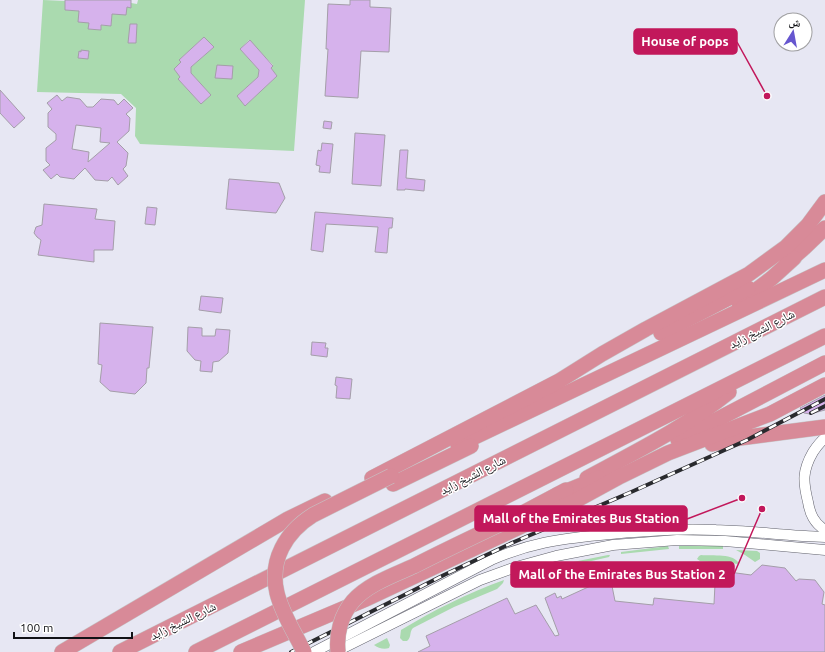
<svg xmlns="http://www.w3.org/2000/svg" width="825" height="652" font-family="Ubuntu,'Noto Naskh Arabic',sans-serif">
  <rect width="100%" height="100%" fill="#e7e7f3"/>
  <g fill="#aadaaf" fill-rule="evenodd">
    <path d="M 43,0 L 65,1 L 65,10 L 79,11 L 89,23 L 89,29 L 100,30 L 101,25 L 111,26 L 112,14 L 127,7 L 131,8 L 131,3 L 137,4 L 138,0 L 305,0 L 294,151 L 140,144 L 135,136 L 136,108 L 121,94 L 37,92 ZM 204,37 L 214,47 L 191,67 L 191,73 L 211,95 L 201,104 L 178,79 L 181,77 L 174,69 L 181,62 L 179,60 ZM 249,40 L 273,65 L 271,68 L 277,76 L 245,106 L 237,96 L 258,77 L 259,70 L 240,49 Z"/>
    <path d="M 668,546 L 669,549 L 621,554 L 621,552 Z"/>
    <rect x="679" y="546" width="44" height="3"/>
    <path d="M 736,550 L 757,551 L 760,553 L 760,559 L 755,562 L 745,555 Z"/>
    <path d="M 608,555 L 610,555 L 609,557 L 574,565 L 573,562 Z"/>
    <path d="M 701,555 C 712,556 735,553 739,564 L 700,561 L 697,559 L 699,556 Z"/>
    <path d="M 557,563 L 560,568 L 558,571 L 521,587 L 515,587 L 511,583 L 515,576 Z"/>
    <path d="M 504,580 L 503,583 L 497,589 L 454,607 L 413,628 C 409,632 412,637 407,641 L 403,641 L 400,638 L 401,630 C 434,610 468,593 504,580 Z"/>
    <path d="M 387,638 L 390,645 L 389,648 C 384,650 378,648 374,645 Z"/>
  </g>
  <g fill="#d6b2ec" stroke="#a49ea9" fill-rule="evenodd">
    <path d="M 65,0 L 131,0 L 131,8 L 127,7 L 126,15 L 112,14 L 111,26 L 101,25 L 101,30 L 88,29 L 89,23 L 78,22 L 79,11 L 65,10 Z"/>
    <path d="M 350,0 L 370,0 L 370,7 L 391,8 L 389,52 L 361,51 L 358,98 L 325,96 L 328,49 L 326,49 L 328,4 L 350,5 Z"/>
    <path d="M 130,24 L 137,24 L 136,43 L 128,43 Z"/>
    <path d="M 204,37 L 214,47 L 191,67 L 191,73 L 211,95 L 201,104 L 178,79 L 180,77 L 174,69 L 181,62 L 179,60 Z"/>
    <path d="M 250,40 L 273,66 L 271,68 L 277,76 L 245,106 L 237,96 L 258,77 L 259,70 L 240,49 Z"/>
    <path d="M 81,50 L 89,51 L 88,59 L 78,58 L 79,51 L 81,52 Z"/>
    <path d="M 217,65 L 233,66 L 232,79 L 215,78 Z"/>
    <path d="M 0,90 L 25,118 L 14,128 L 0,113 Z"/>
    <path d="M 57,95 L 62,101 L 67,97 L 80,99 L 87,107 L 93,107 L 101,99 L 114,100 L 118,105 L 124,99 L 133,108 L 126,114 L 130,118 L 129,131 L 117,142 L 128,153 L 126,166 L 123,169 L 128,176 L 118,185 L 112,177 L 108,181 L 95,180 L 85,168 L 74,179 L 60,177 L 57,174 L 51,179 L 43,170 L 50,165 L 46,161 L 46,148 L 56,140 L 56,134 L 48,127 L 48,113 L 52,109 L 47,103 ZM 76,125 L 101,128 L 100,142 L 110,143 L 88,162 L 89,152 L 72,149 Z"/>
    <path d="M 324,121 L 332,122 L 331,129 L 323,128 Z"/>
    <path d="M 355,133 L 385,135 L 381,186 L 352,184 Z"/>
    <path d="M 322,143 L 333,144 L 330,173 L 319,172 L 320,166 L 316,165 L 318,150 L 321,151 Z"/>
    <path d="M 400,150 L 408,150 L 406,178 L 425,180 L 424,191 L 405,189 L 405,190 L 397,190 Z"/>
    <path d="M 229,179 L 279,183 L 285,198 L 276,213 L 226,209 Z"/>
    <path d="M 44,204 L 97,209 L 95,219 L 115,221 L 113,250 L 94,250 L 94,262 L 38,255 L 41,240 L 37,237 L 34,233 L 36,227 L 42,225 Z"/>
    <path d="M 147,207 L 157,208 L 155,225 L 145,224 Z"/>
    <path d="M 315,212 L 393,218 L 392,228 L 389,228 L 387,253 L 375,252 L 378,227 L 326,224 L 323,252 L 311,250 Z"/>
    <path d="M 201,296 L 223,298 L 221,313 L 199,310 Z"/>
    <path d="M 100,323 L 153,327 L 149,368 L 147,368 L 146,383 L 135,394 L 110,391 L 100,382 L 102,365 L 98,364 Z"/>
    <path d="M 188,327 L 202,328 L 202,336 L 215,336 L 216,329 L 230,330 L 228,353 L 219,361 L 213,362 L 212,372 L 200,371 L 201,361 L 195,360 L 187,351 Z"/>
    <path d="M 312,342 L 326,343 L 325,348 L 328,348 L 327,357 L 311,355 Z"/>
    <path d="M 336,377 L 352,379 L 350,399 L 336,398 L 337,386 L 335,385 Z"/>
    <path d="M 825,395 L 825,410 L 810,414 L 804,413 L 800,408 Z"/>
    <path d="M 762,565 L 785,568 L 796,581 L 799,579 L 815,580 L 824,592 L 822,604 L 825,605 L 825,652 L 418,652 L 430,646 L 426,636 L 507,598 L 515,614 L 536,605 L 555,636 L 559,635 L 545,598 L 555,593 L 557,598 L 561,596 L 562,599 L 597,583 L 596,579 L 610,576 L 615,601 L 653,605 L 654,598 L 714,604 L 715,584 L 729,572 L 751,575 Z"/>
  </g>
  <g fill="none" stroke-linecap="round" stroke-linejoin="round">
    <g stroke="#60616b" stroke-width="11">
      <g id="minor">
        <path d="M 825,438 C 820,442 817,446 813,452 C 802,471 803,482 808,502 C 810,514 814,523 825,530"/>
        <path d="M 314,652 L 491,560 C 530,543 559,539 600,535 C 639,531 677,528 716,530 C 752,531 789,536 825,537"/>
        <path d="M 335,652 L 480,580 L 516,567 L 556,556 L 613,545 L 677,540 L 725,541 L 825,550"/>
      </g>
    </g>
    <g stroke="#c6c6c7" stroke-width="16">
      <g id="highway">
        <path d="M 787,263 L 804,248 L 825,228"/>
        <path d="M 739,303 L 772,278 L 794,258"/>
        <path d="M 661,333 L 748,288"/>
        <path d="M 678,440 L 825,363"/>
        <path d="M 712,444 L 740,438 L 825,427"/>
        <path d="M 458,445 L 825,270"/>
        <path d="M 372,478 L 559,381 L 602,354 L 646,329 L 749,274 L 786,247 L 808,225 L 825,202"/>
        <path d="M 587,478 C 635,452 686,427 729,392"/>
        <path d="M 393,484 L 471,446"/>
        <path d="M 557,495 L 599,478"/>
        <path d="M 515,517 L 566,490"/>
        <path d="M 62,652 L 288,519 L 325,501"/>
        <path d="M 120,652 L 825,297"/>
        <path d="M 196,652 L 825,336"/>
        <path d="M 241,652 L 366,599 L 577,500 L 621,476 L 668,453 L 770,414 L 825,385"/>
      </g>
    </g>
    <use href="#minor" stroke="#fff" stroke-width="10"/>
    <use href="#highway" stroke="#d88a98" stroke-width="15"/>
    <g stroke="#292a2e" stroke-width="4">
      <g id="rail">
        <path d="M 811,413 L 825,406"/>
        <path d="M 291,652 L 444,575 L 514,542 L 629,493 L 747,440 L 825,399"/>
      </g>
    </g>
    <use href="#rail" stroke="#fff" stroke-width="2.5" stroke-dasharray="8" stroke-linecap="butt"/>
    <g stroke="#c6c6c7" stroke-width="16" stroke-linecap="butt">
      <g id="highway-bridge">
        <path d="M 304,652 C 295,633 282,614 277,593 C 269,560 286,532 313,515 L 391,476"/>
        <path d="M 338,652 C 336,634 341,615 353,601 C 368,584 394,575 414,566 C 447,549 481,533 515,517"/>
      </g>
    </g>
    <use href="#highway-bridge" stroke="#d88a98" stroke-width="15"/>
  </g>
  <g text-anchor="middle" stroke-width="3" stroke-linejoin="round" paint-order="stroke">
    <g font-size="12" fill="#111216" stroke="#fff">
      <text transform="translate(762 329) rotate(-27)" y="4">شارع الشيخ زايد</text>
      <text transform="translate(473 475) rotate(-27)" y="4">شارع الشيخ زايد</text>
      <text transform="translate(183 621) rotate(-26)" y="4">شارع الشيخ زايد</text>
    </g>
  </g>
  <path fill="none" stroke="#c2185b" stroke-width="1.5" d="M767 96L737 42M742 498L687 519M762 509L734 574"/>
  <g fill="#c2185b" stroke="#fff" stroke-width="1.5">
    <circle cx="767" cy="96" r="4"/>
    <circle cx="742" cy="498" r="4"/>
    <circle cx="762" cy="509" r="4"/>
  </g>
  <g fill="#c2185b" stroke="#c2185b" stroke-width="1.5">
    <rect x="634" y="29" width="103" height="25" rx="4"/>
    <rect x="475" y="506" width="212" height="25" rx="4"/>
    <rect x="511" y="562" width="223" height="25" rx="4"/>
  </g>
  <g font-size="13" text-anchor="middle" font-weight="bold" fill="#fff">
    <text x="685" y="46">House of pops</text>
    <text x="581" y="523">Mall of the Emirates Bus Station</text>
    <text x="622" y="579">Mall of the Emirates Bus Station 2</text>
  </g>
  <g transform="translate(793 32) rotate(11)"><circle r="19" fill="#ffffff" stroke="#a0a0a2"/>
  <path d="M0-3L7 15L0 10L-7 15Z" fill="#6656cf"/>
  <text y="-6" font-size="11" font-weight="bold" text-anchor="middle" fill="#111216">ش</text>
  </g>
  <path d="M14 632v6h118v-6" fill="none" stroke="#111216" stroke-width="2"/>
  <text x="20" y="632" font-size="12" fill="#111216" stroke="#ffffff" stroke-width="3" paint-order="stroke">100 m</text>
</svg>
